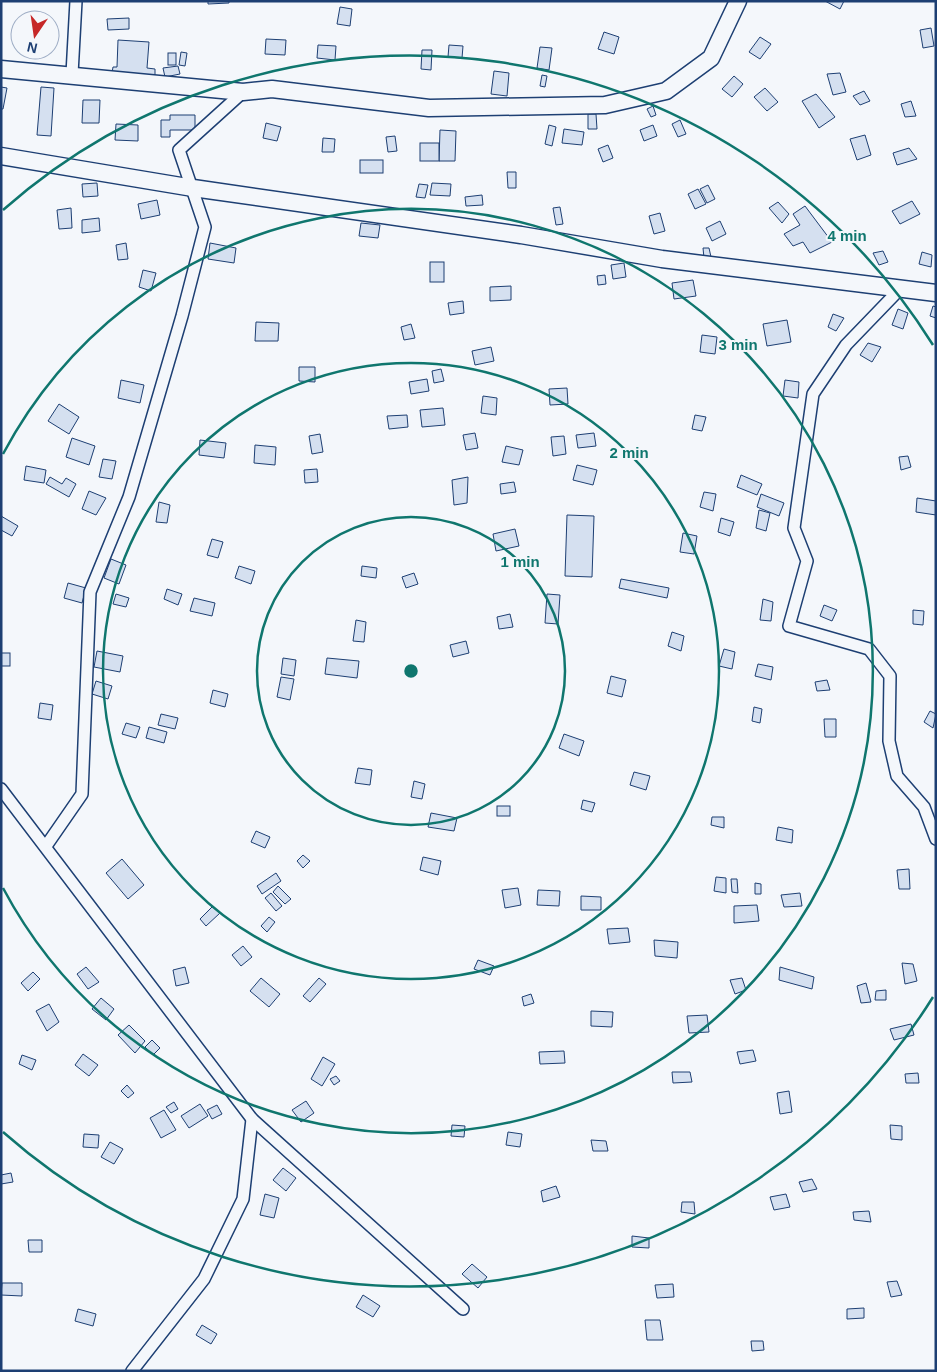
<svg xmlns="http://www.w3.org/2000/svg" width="937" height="1372" font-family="Helvetica,sans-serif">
  <rect width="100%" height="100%" fill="#f4f7fb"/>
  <g fill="#d5e0f0" stroke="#1d3f73">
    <path d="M 208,1 L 229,1 L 229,3 L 208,4 Z"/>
    <path d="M 825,1 L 844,1 L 840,9 Z"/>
    <path d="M 340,7 L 352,9 L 350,26 L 337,24 Z"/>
    <path d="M 129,18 L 129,29 L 108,30 L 107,19 Z"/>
    <path d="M 931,28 L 934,46 L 923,48 L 920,30 Z"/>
    <path d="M 604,32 L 619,37 L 614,54 L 598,49 Z"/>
    <path d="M 760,37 L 771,44 L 760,59 L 749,52 Z"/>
    <path d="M 266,39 L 286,40 L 285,55 L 265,54 Z"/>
    <path d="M 118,40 L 149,42 L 147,68 L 155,69 L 155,75 L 112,73 L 113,67 L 117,67 Z"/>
    <path d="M 318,45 L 336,46 L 335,60 L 317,58 Z"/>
    <path d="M 449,45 L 463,46 L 462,58 L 448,57 Z"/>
    <path d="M 540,47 L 552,48 L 549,70 L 537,68 Z"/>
    <path d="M 422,50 L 432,50 L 431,70 L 421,69 Z"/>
    <path d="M 181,52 L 187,53 L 185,66 L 179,65 Z"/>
    <rect x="168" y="53" width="8" height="12"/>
    <path d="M 178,66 L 180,74 L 165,77 L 163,68 Z"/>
    <path d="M 494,71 L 509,73 L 507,96 L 491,94 Z"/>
    <path d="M 840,73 L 846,92 L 833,95 L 827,74 Z"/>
    <path d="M 542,75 L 547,76 L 545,87 L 540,86 Z"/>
    <path d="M 734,76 L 743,84 L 732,97 L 722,89 Z"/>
    <path d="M 1,87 L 7,88 L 3,109 L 1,109 Z"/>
    <path d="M 41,87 L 54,88 L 51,136 L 37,135 Z"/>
    <path d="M 765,88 L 778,102 L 767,111 L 754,97 Z"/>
    <path d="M 864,91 L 870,101 L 860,105 L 853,96 Z"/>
    <path d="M 816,94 L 835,117 L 819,128 L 802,101 Z"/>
    <path d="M 83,100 L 100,100 L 99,123 L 82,123 Z"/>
    <path d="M 911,101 L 916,116 L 905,117 L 901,104 Z"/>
    <path d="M 653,106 L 656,115 L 651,117 L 647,109 Z"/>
    <path d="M 588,114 L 596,114 L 597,129 L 588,129 Z"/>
    <path d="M 170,115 L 195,115 L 195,130 L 170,130 L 170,137 L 161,137 L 161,120 L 170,120 Z"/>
    <path d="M 680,120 L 686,134 L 678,137 L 672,124 Z"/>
    <path d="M 266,123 L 281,127 L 277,141 L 263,138 Z"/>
    <path d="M 116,124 L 138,125 L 138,141 L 115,140 Z"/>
    <path d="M 549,125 L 556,127 L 552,146 L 545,144 Z"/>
    <path d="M 653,125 L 657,136 L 644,141 L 640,130 Z"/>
    <path d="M 564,129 L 584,132 L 582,145 L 562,143 Z"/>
    <path d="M 440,130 L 456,131 L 455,161 L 439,161 Z"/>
    <path d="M 865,135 L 871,155 L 857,160 L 850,139 Z"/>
    <path d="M 395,136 L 397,151 L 388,152 L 386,137 Z"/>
    <path d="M 323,138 L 335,139 L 334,152 L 322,152 Z"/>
    <rect x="420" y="143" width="19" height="18"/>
    <path d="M 608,145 L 613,158 L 603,162 L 598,149 Z"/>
    <path d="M 909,148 L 917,159 L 897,165 L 893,153 Z"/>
    <rect x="360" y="160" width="23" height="13"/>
    <path d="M 507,172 L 516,172 L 516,188 L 508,188 Z"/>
    <path d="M 97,183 L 98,196 L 83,197 L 82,184 Z"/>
    <path d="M 432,183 L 451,184 L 450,196 L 430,195 Z"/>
    <path d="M 419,184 L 428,185 L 425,198 L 416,197 Z"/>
    <path d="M 708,185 L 715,199 L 707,203 L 700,189 Z"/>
    <path d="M 698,189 L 706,204 L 695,209 L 688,194 Z"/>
    <path d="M 482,195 L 483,205 L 466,206 L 465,197 Z"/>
    <path d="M 157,200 L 160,215 L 141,219 L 138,204 Z"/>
    <path d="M 912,201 L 920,214 L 900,224 L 892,211 Z"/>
    <path d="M 778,202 L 789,214 L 782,223 L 769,208 Z"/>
    <path d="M 805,206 L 832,242 L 810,253 L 803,242 L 793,246 L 784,234 L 800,225 L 793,214 Z"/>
    <path d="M 560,207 L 563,224 L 556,225 L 553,208 Z"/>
    <path d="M 71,208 L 72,228 L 59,229 L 57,210 Z"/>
    <path d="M 660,213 L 665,231 L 654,234 L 649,216 Z"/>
    <path d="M 99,218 L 100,231 L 82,233 L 82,220 Z"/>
    <path d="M 720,221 L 726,234 L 712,241 L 706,228 Z"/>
    <path d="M 361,223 L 380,225 L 378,238 L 359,236 Z"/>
    <path d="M 126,243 L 128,259 L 118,260 L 116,245 Z"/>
    <path d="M 210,243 L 236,248 L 234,263 L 208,259 Z"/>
    <path d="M 703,248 L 709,248 L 711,257 L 704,258 Z"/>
    <path d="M 883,251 L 888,262 L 879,265 L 873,253 Z"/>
    <path d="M 922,252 L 932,255 L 931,267 L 919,264 Z"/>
    <rect x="430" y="262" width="14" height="20"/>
    <path d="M 624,263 L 626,277 L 613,279 L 611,265 Z"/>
    <path d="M 143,270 L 156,273 L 151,291 L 139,287 Z"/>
    <path d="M 605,275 L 606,284 L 598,285 L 597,276 Z"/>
    <path d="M 693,280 L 696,296 L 674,299 L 672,283 Z"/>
    <path d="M 511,286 L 511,300 L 490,301 L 490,287 Z"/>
    <path d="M 463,301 L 464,313 L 450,315 L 448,303 Z"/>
    <path d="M 933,306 L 936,307 L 936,318 L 930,316 Z"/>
    <path d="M 898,309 L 908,313 L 903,329 L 892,325 Z"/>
    <path d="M 833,314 L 844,318 L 836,331 L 828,327 Z"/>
    <path d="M 787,320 L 791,342 L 767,346 L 763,324 Z"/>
    <path d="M 256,322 L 279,323 L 278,341 L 255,341 Z"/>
    <path d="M 411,324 L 415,338 L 404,340 L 401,327 Z"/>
    <path d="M 702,335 L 717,337 L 715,354 L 700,352 Z"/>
    <path d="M 868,343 L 881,347 L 872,362 L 860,355 Z"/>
    <path d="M 491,347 L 494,361 L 475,365 L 472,351 Z"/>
    <path d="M 299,367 L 315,367 L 315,382 L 299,381 Z"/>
    <path d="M 441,369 L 444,381 L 434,383 L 432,371 Z"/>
    <path d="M 427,379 L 429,391 L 411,394 L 409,382 Z"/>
    <path d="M 121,380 L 144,385 L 140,403 L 118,398 Z"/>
    <path d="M 785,380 L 799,382 L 798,398 L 783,396 Z"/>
    <path d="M 567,388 L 568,404 L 550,405 L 549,389 Z"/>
    <path d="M 483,396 L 497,398 L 496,415 L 481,413 Z"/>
    <path d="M 59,404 L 79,417 L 69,434 L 48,421 Z"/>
    <path d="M 443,408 L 445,425 L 422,427 L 420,410 Z"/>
    <path d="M 407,415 L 408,427 L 389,429 L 387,416 Z"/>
    <path d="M 695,415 L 706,417 L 702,431 L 692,429 Z"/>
    <path d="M 475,433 L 478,448 L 466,450 L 463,435 Z"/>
    <path d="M 594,433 L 596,446 L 578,448 L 576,435 Z"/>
    <path d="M 320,434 L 323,452 L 312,454 L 309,436 Z"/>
    <path d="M 564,436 L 566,454 L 553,456 L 551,437 Z"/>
    <path d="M 72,438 L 95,446 L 89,465 L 66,457 Z"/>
    <path d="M 200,440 L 226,443 L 224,458 L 199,455 Z"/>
    <path d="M 255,445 L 276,447 L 275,465 L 254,463 Z"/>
    <path d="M 506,446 L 523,450 L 519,465 L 502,462 Z"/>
    <path d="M 908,456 L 911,467 L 901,470 L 899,457 Z"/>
    <path d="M 103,459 L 116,461 L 112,479 L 99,477 Z"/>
    <path d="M 577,465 L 597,470 L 593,485 L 573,480 Z"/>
    <path d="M 26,466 L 46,470 L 44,483 L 24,480 Z"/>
    <path d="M 317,469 L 318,482 L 305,483 L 304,470 Z"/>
    <path d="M 741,475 L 762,484 L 757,495 L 737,487 Z"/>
    <path d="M 50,477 L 62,484 L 66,478 L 76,484 L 69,497 L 46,484 Z"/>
    <path d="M 468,477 L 467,503 L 454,505 L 452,480 Z"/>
    <path d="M 514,482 L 516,492 L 501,494 L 500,484 Z"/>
    <path d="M 89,491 L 106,498 L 96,515 L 82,509 Z"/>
    <path d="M 704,492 L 716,494 L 713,511 L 700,507 Z"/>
    <path d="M 761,494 L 784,503 L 779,516 L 757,507 Z"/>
    <path d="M 917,498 L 936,501 L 936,515 L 916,512 Z"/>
    <path d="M 159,502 L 170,505 L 167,523 L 156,522 Z"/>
    <path d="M 759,510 L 770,513 L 766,531 L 756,528 Z"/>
    <path d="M 567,515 L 594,516 L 592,577 L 565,576 Z"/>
    <path d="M 1,516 L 18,526 L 12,536 L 1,530 Z"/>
    <path d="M 721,518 L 734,522 L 730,536 L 718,532 Z"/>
    <path d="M 515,529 L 519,546 L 496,551 L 493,534 Z"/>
    <path d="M 683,533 L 697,536 L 694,554 L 680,552 Z"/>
    <path d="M 212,539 L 223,542 L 218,558 L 207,555 Z"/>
    <path d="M 111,559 L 126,565 L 119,584 L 104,578 Z"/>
    <path d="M 239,566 L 255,571 L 251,584 L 235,578 Z"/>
    <path d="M 362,566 L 377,568 L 376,578 L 361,576 Z"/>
    <path d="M 414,573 L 418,584 L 406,588 L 402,577 Z"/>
    <path d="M 621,579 L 669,588 L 667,598 L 619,588 Z"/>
    <path d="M 68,583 L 86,588 L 82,603 L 64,598 Z"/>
    <path d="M 167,589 L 182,594 L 178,605 L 164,599 Z"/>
    <path d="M 116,594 L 129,598 L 126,607 L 113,604 Z"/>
    <path d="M 547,594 L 560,595 L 558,624 L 545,623 Z"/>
    <path d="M 194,598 L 215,603 L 212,616 L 190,611 Z"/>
    <path d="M 763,599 L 773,602 L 771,621 L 760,620 Z"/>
    <path d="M 824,605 L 837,610 L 832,621 L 820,616 Z"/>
    <path d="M 913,610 L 924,611 L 923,625 L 913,624 Z"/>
    <path d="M 510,614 L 513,627 L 499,629 L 497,617 Z"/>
    <path d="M 356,620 L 366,622 L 364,642 L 353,641 Z"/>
    <path d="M 672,632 L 684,636 L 681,651 L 668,646 Z"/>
    <path d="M 466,641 L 469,653 L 453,657 L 450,645 Z"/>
    <path d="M 724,649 L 735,652 L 732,669 L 719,666 Z"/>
    <path d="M 97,651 L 123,656 L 120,672 L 94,667 Z"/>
    <rect x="1" y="653" width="9" height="13"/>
    <path d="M 283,658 L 296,660 L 294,676 L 281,674 Z"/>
    <path d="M 327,658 L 359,661 L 357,678 L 325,674 Z"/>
    <path d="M 758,664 L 773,667 L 771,680 L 755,676 Z"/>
    <path d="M 611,676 L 626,680 L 622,697 L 607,693 Z"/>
    <path d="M 281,677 L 294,679 L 290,700 L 277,697 Z"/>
    <path d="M 827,680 L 830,690 L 817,691 L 815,682 Z"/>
    <path d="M 96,681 L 112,686 L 108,699 L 92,694 Z"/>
    <path d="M 213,690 L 228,694 L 225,707 L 210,703 Z"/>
    <path d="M 40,703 L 53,705 L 51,720 L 38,718 Z"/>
    <path d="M 754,707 L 762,709 L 760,723 L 752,721 Z"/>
    <path d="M 930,711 L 936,714 L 933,728 L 924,722 Z"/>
    <path d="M 161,714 L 178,718 L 175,729 L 158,725 Z"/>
    <path d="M 824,719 L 836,719 L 836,737 L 825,737 Z"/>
    <path d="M 126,723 L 140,727 L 136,738 L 122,734 Z"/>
    <path d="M 149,727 L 167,732 L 164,743 L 146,738 Z"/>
    <path d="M 564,734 L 584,741 L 579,756 L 559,748 Z"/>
    <path d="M 358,768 L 372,770 L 370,785 L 355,783 Z"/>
    <path d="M 634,772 L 650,776 L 646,790 L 630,785 Z"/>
    <path d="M 414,781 L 425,784 L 422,799 L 411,797 Z"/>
    <path d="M 583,800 L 595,803 L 592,812 L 581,809 Z"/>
    <rect x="497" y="806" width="13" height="10"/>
    <path d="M 431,813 L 457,818 L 454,831 L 428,827 Z"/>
    <path d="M 712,817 L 724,817 L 724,828 L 711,825 Z"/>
    <path d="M 778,827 L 793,830 L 792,843 L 776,840 Z"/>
    <path d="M 256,831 L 270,837 L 265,848 L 251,842 Z"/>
    <path d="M 303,855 L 310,861 L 303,868 L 297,861 Z"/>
    <path d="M 423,857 L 441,861 L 438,875 L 420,870 Z"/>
    <path d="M 122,859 L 144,885 L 128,899 L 106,873 Z"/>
    <path d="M 909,869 L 910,889 L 899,889 L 897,870 Z"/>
    <path d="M 276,873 L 281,881 L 262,894 L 257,886 Z"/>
    <path d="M 716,877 L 726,878 L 726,893 L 714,891 Z"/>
    <path d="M 731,879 L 737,879 L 738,893 L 732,892 Z"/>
    <path d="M 755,883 L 761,884 L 761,894 L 755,894 Z"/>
    <path d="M 278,886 L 291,899 L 285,904 L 273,892 Z"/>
    <path d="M 518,888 L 521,905 L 505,908 L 502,890 Z"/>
    <path d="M 538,890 L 560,891 L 559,906 L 537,905 Z"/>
    <path d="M 271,893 L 282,906 L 276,911 L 265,898 Z"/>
    <path d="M 800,893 L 802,906 L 784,907 L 781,895 Z"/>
    <path d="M 581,896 L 601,897 L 601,910 L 581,910 Z"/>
    <path d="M 757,905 L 759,921 L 734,923 L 734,906 Z"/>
    <path d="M 213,906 L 220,913 L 206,926 L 200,919 Z"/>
    <path d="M 269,917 L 275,922 L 267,932 L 261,926 Z"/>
    <path d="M 628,928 L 630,942 L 609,944 L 607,929 Z"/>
    <path d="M 654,940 L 678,942 L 677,958 L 655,956 Z"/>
    <path d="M 243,946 L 252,957 L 241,966 L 232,955 Z"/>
    <path d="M 478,960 L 494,966 L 490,975 L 474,969 Z"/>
    <path d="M 902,963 L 913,964 L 917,981 L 905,984 Z"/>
    <path d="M 86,967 L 99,982 L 88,989 L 77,974 Z"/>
    <path d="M 185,967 L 189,983 L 176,986 L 173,970 Z"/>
    <path d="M 780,967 L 814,977 L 812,989 L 779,980 Z"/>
    <path d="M 33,972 L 40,979 L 28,991 L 21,983 Z"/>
    <path d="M 261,978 L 280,994 L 269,1007 L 250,991 Z"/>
    <path d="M 319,978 L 326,984 L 310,1002 L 303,996 Z"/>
    <path d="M 742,978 L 746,990 L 735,994 L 730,980 Z"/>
    <path d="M 866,983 L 871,1002 L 861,1003 L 857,986 Z"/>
    <path d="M 886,990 L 886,1000 L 875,1000 L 876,991 Z"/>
    <path d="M 531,994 L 534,1003 L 524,1006 L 522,997 Z"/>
    <path d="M 101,998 L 114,1009 L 106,1020 L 92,1009 Z"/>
    <path d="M 49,1004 L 59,1022 L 47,1031 L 36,1011 Z"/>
    <path d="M 591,1011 L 613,1012 L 612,1027 L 591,1026 Z"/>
    <path d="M 707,1015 L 709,1032 L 689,1033 L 687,1016 Z"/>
    <path d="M 911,1024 L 914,1035 L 894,1040 L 890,1029 Z"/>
    <path d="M 129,1025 L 145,1041 L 135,1053 L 118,1035 Z"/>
    <path d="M 152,1040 L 160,1048 L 153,1055 L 145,1047 Z"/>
    <path d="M 753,1050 L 756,1061 L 740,1064 L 737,1052 Z"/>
    <path d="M 564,1051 L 565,1063 L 540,1064 L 539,1052 Z"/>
    <path d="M 83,1054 L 98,1065 L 89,1076 L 75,1065 Z"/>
    <path d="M 22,1055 L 36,1060 L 32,1070 L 19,1064 Z"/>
    <path d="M 323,1057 L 335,1064 L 322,1086 L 311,1079 Z"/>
    <path d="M 672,1072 L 690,1072 L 692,1082 L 673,1083 Z"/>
    <path d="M 918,1073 L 919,1083 L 906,1083 L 905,1074 Z"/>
    <path d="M 336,1076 L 340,1081 L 334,1085 L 330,1079 Z"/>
    <path d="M 127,1085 L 134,1093 L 128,1098 L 121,1091 Z"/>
    <path d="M 789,1091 L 792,1112 L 780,1114 L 777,1093 Z"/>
    <path d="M 306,1101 L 314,1113 L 301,1122 L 292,1110 Z"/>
    <path d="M 174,1102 L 178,1109 L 171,1113 L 166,1107 Z"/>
    <path d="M 200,1104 L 208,1116 L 189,1128 L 181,1116 Z"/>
    <path d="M 217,1105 L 222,1114 L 212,1119 L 207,1110 Z"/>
    <path d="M 164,1110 L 176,1130 L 161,1138 L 150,1118 Z"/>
    <path d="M 452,1125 L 465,1126 L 464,1137 L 451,1136 Z"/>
    <path d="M 890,1125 L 902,1126 L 902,1140 L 891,1139 Z"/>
    <path d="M 508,1132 L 522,1134 L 520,1147 L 506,1145 Z"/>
    <path d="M 84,1134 L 99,1135 L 98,1148 L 83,1147 Z"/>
    <path d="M 591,1140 L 606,1141 L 608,1151 L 593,1151 Z"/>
    <path d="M 110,1142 L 123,1149 L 114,1164 L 101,1157 Z"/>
    <path d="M 283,1168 L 296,1178 L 286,1191 L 273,1180 Z"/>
    <path d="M 11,1173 L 13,1182 L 1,1184 L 1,1175 Z"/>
    <path d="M 812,1179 L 817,1189 L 803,1192 L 799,1182 Z"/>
    <path d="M 556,1186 L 560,1197 L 543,1202 L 541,1191 Z"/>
    <path d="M 265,1194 L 279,1198 L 274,1218 L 260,1215 Z"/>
    <path d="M 786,1194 L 790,1207 L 774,1210 L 770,1197 Z"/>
    <path d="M 682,1202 L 694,1202 L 695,1214 L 681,1212 Z"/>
    <path d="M 869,1211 L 871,1222 L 854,1220 L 853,1212 Z"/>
    <path d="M 632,1236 L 649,1238 L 649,1248 L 632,1247 Z"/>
    <path d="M 28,1240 L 42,1240 L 42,1252 L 29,1252 Z"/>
    <path d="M 472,1264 L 487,1277 L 478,1288 L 462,1274 Z"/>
    <path d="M 897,1281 L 902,1295 L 891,1297 L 887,1282 Z"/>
    <path d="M 2,1283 L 22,1283 L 22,1296 L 1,1295 Z"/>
    <path d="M 673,1284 L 674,1297 L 657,1298 L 655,1285 Z"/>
    <path d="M 363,1295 L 380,1306 L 373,1317 L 356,1307 Z"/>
    <path d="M 864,1308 L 864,1318 L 847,1319 L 847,1309 Z"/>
    <path d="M 78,1309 L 96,1314 L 93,1326 L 75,1321 Z"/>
    <path d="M 645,1320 L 660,1320 L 663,1340 L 647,1340 Z"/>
    <path d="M 202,1325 L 217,1334 L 211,1344 L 196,1335 Z"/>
    <path d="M 751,1341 L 763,1341 L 764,1350 L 752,1351 Z"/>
  </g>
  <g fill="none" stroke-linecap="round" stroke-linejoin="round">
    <g stroke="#1d3f73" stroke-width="14">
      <g id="street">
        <path d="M 72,74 L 76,1"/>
        <path d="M 900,289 L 846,345 L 813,394 L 794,528 L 807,561 L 789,626 L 869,649 L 890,676 L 889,741 L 897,776 L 924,807 L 936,839"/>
        <path d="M 1,789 L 252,1119 L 463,1309"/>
        <path d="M 46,846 L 82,794 L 90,592 L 129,497 L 182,316 L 205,227 L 179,150 L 243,92"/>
        <path d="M 132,1371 L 204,1279 L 243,1199 L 252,1119"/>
      </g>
    </g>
    <g stroke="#1d3f73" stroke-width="19">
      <g id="secondary">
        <path d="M 1,69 L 243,92 L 272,89 L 429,108 L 605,105 L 666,91 L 711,58 L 738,1"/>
        <path d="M 1,156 L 193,188 L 521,235 L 662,259 L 936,293"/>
      </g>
    </g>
    <use href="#street" stroke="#f4f7fb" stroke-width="11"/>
    <use href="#secondary" stroke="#f4f7fb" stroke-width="16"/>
  </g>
  <g fill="none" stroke="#0f766e" stroke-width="2.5">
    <circle cx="411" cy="671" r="154"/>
    <circle cx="411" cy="671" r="308"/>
    <path d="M3 454A462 462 0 1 1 3 888"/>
    <path d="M933 997A616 616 0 0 1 3 1132M3 210A616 616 0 0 1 933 345"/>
  </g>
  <circle cx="411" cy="671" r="8" fill="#0f766e" stroke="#f4f7fb" stroke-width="2.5"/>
  <g font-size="15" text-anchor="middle" font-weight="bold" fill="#0f766e" stroke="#f4f7fb" stroke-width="4" stroke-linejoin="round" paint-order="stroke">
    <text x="847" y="241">4 min</text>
    <text x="738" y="350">3 min</text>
    <text x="629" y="458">2 min</text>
    <text x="520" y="567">1 min</text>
  </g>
  <rect width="937" height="1372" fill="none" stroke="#1d3f73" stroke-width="5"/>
  <g transform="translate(35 35) rotate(193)"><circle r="24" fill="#f4f7fb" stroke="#9eadc5"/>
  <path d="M0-4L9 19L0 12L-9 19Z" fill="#c62828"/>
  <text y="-8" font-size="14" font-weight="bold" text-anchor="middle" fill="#1d3f73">N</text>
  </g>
</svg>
